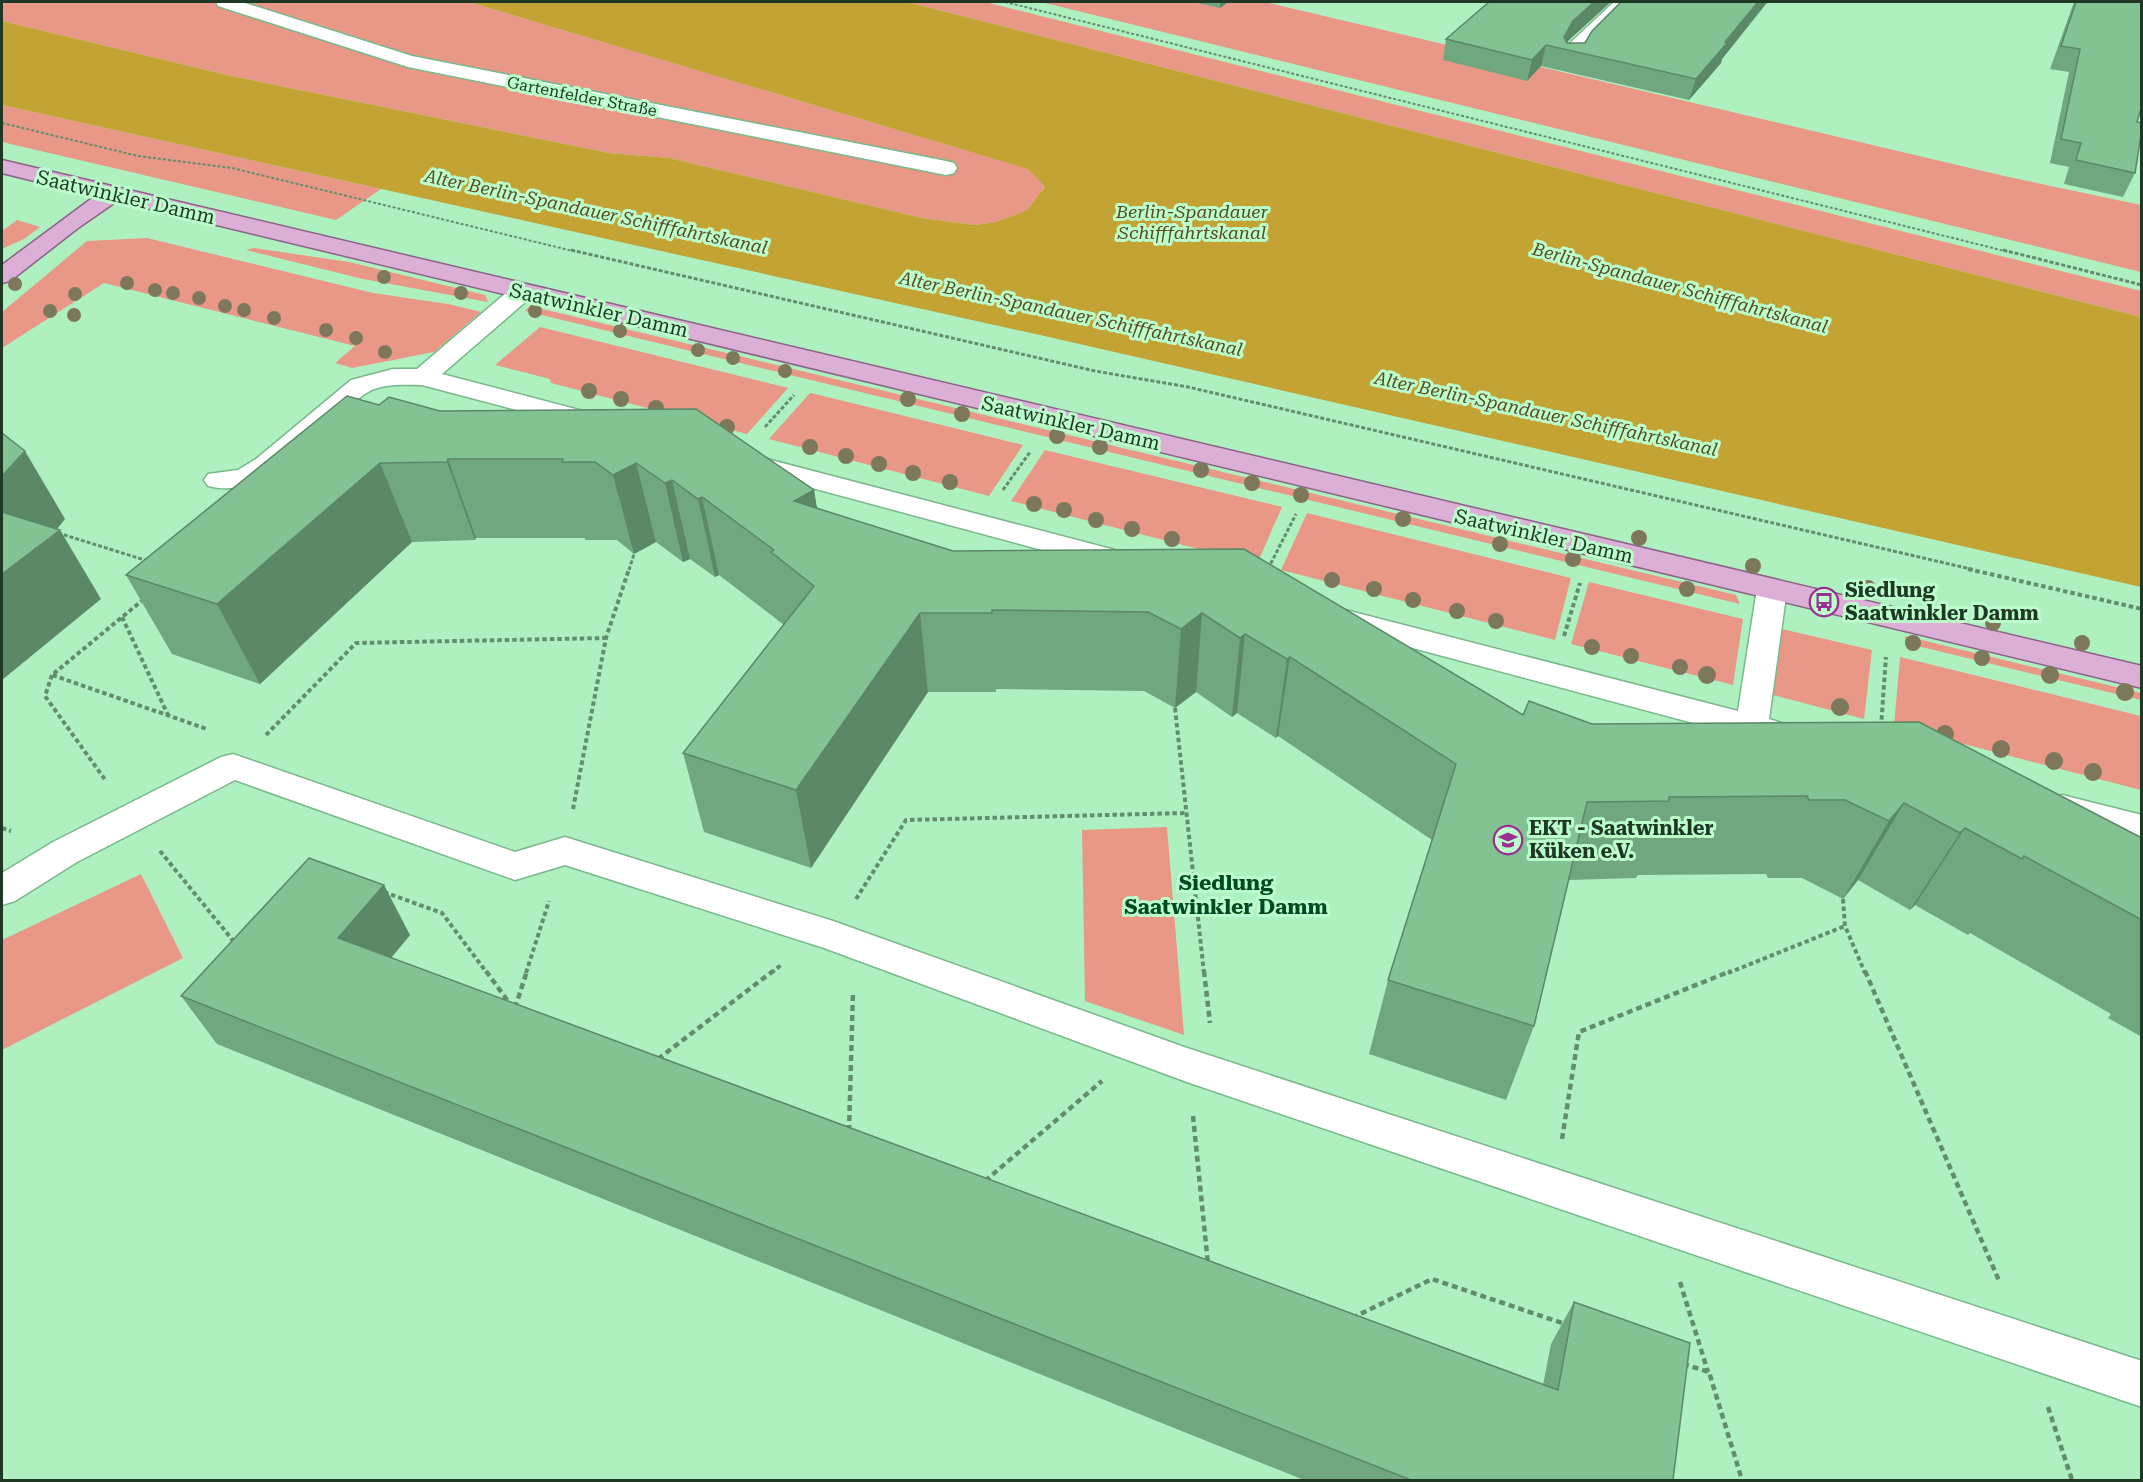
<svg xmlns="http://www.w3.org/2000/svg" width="2143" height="1482" font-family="'Roboto Serif',serif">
  <rect width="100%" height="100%" fill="#aff0c0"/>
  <g fill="#e99887">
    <path d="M 2,2 L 469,2 L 1029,169 L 1045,187 L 1027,210 L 996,222 L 975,225 L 922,218 L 669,158 L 609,153 L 231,76 L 2,21 Z"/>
    <path d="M 907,2 L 985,2 L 2141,291 L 2141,317 Z"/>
    <path d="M 1041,2 L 1265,2 L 2004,176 L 2141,205 L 2141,272 Z"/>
    <path d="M 2,105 L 381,189 L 336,220 L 2,142 Z"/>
    <path d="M 17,220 L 40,227 L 24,239 L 2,249 L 2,231 Z"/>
    <path d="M 147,238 L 373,293 L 448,304 L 481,312 L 434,352 L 352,368 L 335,363 L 355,346 L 104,283 L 2,348 L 2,312 L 87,241 Z"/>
    <path d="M 254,248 L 349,262 L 485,295 L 488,302 L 363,279 L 246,250 Z"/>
    <path d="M 530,306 L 1736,595 L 1740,604 L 525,311 Z"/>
    <path d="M 540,327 L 788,388 L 747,434 L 551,383 L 550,379 L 495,365 Z"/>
    <path d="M 810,393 L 811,393 L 1023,445 L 989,496 L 769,439 Z"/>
    <path d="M 1045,450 L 1282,507 L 1257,564 L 1011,501 Z"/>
    <path d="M 1307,513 L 1571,578 L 1555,640 L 1281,570 Z"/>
    <path d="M 1589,582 L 1743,619 L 1733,685 L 1571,644 Z"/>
    <path d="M 1782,629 L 1872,650 L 1864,719 L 1773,695 Z"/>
    <path d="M 1905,636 L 2141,693 L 2141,700 L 1905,643 Z"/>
    <path d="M 1900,657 L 2141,716 L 2141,790 L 1894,726 Z"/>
    <path d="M 1167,827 L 1184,1035 L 1085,1001 L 1082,830 Z"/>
    <path d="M 141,874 L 183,958 L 2,1050 L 2,940 Z"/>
  </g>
  <path fill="#c4a335" d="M 469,2 L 907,2 L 2141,317 L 2141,587 L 1040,335 L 2,105 L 2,21 L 231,76 L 609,153 L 669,158 L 922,218 L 975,225 L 996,222 L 1027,210 L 1045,187 L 1028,169 Z"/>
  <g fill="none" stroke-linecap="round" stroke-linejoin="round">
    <g stroke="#79b88a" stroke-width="3">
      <g id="minor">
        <path d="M 216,2 L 242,2 L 412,56 L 946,161 L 954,163 L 957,168 L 954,173 L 946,175 L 408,67 L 218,6 Z"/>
        <path d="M 1614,2 L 1633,2 L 1585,50 L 1578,63 L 1564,63 L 1561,59 L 1570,43 Z"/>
        <path d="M 522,285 L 531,287 L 534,292 L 531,297 L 442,374 L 602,416 L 606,422 L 602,428 L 593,430 L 422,385 C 405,385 384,383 368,392 C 319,422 274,503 208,486 L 204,480 L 208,474 L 238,470 L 256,459 L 351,380 L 393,369 L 417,369 L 513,287 Z"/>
        <path d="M 748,454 L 1134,555 L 1139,562 L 1134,569 L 1124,572 L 738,468 L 734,462 L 738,456 Z"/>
        <path d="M 1772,579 L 1783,582 L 1787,589 L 1769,719 L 1795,727 L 1799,735 L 1795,743 L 1783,747 L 1334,627 L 1323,624 L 1319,617 L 1323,610 L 1334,607 L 1738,711 L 1757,589 L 1761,582 Z"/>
        <path d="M 233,754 L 515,852 L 565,837 L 833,921 L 1187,1048 L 2142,1361 L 2142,1407 L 1187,1082 L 824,948 L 565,865 L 515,880 L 235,780 L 77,862 L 15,901 L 2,905 L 2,873 L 53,842 L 221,757 Z"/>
        <path d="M 2062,795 L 2142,815 L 2142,841 L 2050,817 L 2045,808 L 2050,799 Z"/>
      </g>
    </g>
    <g stroke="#8b6386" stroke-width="3">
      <path id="major" d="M 2,160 L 2142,666 L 2142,688 L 117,201 L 78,228 L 10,281 L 2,283 L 2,265 L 95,196 L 2,173 Z"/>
    </g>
    <g stroke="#628e6d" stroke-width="2" stroke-dasharray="3 2" stroke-linecap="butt">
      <path d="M 1005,2 L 2009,252"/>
      <path d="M 2,123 L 138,156 L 232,168 L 577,252"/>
    </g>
    <g stroke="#628e6d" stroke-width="3" stroke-dasharray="4 2" stroke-linecap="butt">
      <path d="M 571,250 L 1095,371 L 1188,387 L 1975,570"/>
      <path d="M 2003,250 L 2142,285"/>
      <path d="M 765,427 L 794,395"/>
      <path d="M 1003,490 L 1030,452"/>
      <path d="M 58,533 L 148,561"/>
      <path d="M 1268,569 L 1296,514"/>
      <path d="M 629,570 L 634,554"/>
    </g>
    <g stroke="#628e6d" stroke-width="4" stroke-dasharray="4.5 3" stroke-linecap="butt">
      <path d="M 1968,569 L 2142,609"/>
      <path d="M 144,599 L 52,675 L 207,729"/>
      <path d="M 122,617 L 168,715"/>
      <path d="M 1564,636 L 1580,583"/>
      <path d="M 52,675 L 45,696 L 106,781"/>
      <path d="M 1175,708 L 1204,973"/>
      <path d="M 1881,727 L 1886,657"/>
      <path d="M 266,735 L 356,643 L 606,638"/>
      <path d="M 573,809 L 606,638 L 629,569"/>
      <path d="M 2,828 L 11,831"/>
      <path d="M 160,851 L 235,943"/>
      <path d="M 384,892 L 442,913 L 487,973"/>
      <path d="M 856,899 L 906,820 L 1185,813"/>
      <path d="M 1843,899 L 1845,926 L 1865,973"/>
      <path d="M 526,973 L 549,901"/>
      <path d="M 771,973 L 781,965"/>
      <path d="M 1728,973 L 1845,926"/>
    </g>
    <g stroke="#628e6d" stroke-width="4.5" stroke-dasharray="6 4" stroke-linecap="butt">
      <path d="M 486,971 L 510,1004"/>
      <path d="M 1204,971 L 1210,1023"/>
      <path d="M 1865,971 L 2000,1283"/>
      <path d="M 515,1008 L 527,971"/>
      <path d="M 658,1059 L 773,971"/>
      <path d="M 1193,1116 L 1208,1264"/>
      <path d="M 849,1131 L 853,991"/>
      <path d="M 1562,1139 L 1579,1032 L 1731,971"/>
      <path d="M 985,1181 L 1102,1081"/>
      <path d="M 1680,1282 L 1708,1372"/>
      <path d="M 1352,1318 L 1432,1279 L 1565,1324"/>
      <path d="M 1683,1364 L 1709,1372 L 1742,1480"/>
      <path d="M 2048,1407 L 2072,1480"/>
    </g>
    <use href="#minor" fill="#fff" fill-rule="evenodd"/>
    <use href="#major" fill="#dcafd6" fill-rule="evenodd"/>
  </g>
  <g fill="#7d785c">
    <circle cx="384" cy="277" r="7"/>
    <circle cx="127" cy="283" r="7"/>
    <circle cx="15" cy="284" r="7"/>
    <circle cx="155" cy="290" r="7"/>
    <circle cx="173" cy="293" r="7"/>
    <circle cx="461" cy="293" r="7"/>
    <circle cx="75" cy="294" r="7"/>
    <circle cx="199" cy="298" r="7"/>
    <circle cx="225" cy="306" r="7"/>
    <circle cx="244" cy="310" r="7"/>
    <circle cx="50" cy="311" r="7"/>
    <circle cx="535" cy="311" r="7"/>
    <circle cx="74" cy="315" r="7"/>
    <circle cx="274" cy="318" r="7"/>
    <circle cx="326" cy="330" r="7"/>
    <circle cx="620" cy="331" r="7"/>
    <circle cx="356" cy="338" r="7"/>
    <circle cx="698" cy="350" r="7"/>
    <circle cx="385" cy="352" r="7"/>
    <circle cx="733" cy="358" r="7"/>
    <circle cx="785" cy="371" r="7"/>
    <circle cx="589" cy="391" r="8"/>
    <circle cx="621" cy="399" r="8"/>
    <circle cx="908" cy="399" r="8"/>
    <circle cx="656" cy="408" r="8"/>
    <circle cx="962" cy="414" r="8"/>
    <circle cx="727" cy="427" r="8"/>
    <circle cx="1057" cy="436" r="8"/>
    <circle cx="810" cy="447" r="8"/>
    <circle cx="1100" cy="447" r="8"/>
    <circle cx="846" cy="456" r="8"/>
    <circle cx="879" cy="464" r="8"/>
    <circle cx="1201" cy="470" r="8"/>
    <circle cx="913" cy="473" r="8"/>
    <circle cx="950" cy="482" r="8"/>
    <circle cx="1252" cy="483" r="8"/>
    <circle cx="1301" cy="495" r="8"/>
    <circle cx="1034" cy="504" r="8"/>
    <circle cx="1064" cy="510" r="8"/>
    <circle cx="1403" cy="519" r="8"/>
    <circle cx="1096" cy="520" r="8"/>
    <circle cx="1132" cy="529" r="8"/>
    <circle cx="1639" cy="538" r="8"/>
    <circle cx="1172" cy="539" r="8"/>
    <circle cx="1500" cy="544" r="8"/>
    <circle cx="1573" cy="559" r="8"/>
    <circle cx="1753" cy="566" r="8"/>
    <circle cx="1332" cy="580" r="8"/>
    <circle cx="1868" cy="588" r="8"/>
    <circle cx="1374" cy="589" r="8"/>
    <circle cx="1687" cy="589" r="8"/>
    <circle cx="1413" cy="600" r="8"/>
    <circle cx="1457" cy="611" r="8"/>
    <circle cx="1496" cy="621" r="8"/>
    <circle cx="1993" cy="623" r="8"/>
    <circle cx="1913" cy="643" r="8"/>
    <circle cx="2082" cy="643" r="8"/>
    <circle cx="1592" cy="647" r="8"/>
    <circle cx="1631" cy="656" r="8"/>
    <circle cx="1982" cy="658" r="8"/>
    <circle cx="1680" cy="667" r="8"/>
    <circle cx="1707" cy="675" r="9"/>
    <circle cx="2050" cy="675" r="9"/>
    <circle cx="2125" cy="692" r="9"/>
    <circle cx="1840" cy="707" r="9"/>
    <circle cx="1945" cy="734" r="9"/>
    <circle cx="2001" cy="749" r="9"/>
    <circle cx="2054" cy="761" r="9"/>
    <circle cx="2093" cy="772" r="9"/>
  </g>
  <g fill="#70a77e">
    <path d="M 1193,2 L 1228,2 L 1220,8 Z"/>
    <path d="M 2074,2 L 2142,2 L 2135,173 L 2123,197 L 2064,184 L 2069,167 L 2050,163 L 2069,72 L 2050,69 Z"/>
    <path d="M 1767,3 L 1722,59 L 1721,63 L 1689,100 L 1541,66 L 1527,81 L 1443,60 L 1446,39 L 1568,41 L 1567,43 L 1585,43 Z"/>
    <path d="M 379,405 L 440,411 L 814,490 L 817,508 L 953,551 L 1244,549 L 1523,715 L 1592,724 L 2142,838 L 2142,1037 L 2108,1018 L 2111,1014 L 1970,933 L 1968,935 L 1915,905 L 1910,910 L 1858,880 L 1843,899 L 1802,878 L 1768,878 L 1766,874 L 1638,875 L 1636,878 L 1569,880 L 1534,1026 L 1506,1100 L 1369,1054 L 1388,980 L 1432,840 L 1278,736 L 1276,738 L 1237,713 L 1232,717 L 1196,692 L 1175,708 L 1144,691 L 996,689 L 996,692 L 928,692 L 811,868 L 704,832 L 683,753 L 784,625 L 719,575 L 715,577 L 690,559 L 683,562 L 656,542 L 634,554 L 617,540 L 585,540 L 585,538 L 476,538 L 475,540 L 412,542 L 260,684 L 172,654 L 126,575 Z"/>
    <path d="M 410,935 L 391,958 L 1543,1385 L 1551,1344 L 1574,1302 L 1673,1480 L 1304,1480 L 217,1044 L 181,996 Z"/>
  </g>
  <g fill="#5b8867">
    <path d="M 1220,2 L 1228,2 L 1220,8 Z"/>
    <path d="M 1594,2 L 1611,2 L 1568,41 L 1564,49 L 1564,37 L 1573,21 Z"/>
    <path d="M 1758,2 L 1767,2 L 1722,59 L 1721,63 L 1689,100 L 1696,79 Z"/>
    <path d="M 1546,45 L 1541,66 L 1527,81 L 1532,60 Z"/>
    <path d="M 25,451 L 65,519 L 49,539 L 60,530 L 101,599 L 2,680 L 2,476 Z"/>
    <path d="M 448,459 L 476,538 L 475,540 L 447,462 Z"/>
    <path d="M 380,463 L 412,542 L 260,684 L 217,604 Z"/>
    <path d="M 636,463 L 656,542 L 634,554 L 613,475 Z"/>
    <path d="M 672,480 L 690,559 L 683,562 L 665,483 Z"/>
    <path d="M 814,490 L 826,569 L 794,501 Z"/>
    <path d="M 702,497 L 719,575 L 715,577 L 698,499 Z"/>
    <path d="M 920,613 L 928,692 L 811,868 L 796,790 Z"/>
    <path d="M 1202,613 L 1196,692 L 1175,708 L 1181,629 Z"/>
    <path d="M 1245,634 L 1237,713 L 1232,717 L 1240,638 Z"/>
    <path d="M 1290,657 L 1278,736 L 1276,738 L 1287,659 Z"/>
    <path d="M 1904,803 L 1858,880 L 1843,899 L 1889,821 Z"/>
    <path d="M 1965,828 L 1915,905 L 1910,910 L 1960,833 Z"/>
    <path d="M 384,885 L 410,935 L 366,988 L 338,938 Z"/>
  </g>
  <g fill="#82c293" stroke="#5b8867" stroke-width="1.5">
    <path d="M 1489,2 L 1594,2 L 1573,21 L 1564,37 L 1567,43 L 1585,43 L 1592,31 L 1621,2 L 1758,2 L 1725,42 L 1727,43 L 1696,79 L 1546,45 L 1532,60 L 1446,39 Z"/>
    <path d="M 2076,2 L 2142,2 L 2142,105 L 2137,122 L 2142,123 L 2142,128 L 2135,173 L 2076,160 L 2081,143 L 2061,139 L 2080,49 L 2061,46 Z"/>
    <path d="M 347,396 L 379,405 L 389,397 L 440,411 L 696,409 L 814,490 L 794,501 L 953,551 L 1244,549 L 1523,715 L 1529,701 L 1592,724 L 1919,722 L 2142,838 L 2142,920 L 2024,856 L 2022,859 L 1965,828 L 1960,833 L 1904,803 L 1889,821 L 1845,800 L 1809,800 L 1807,796 L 1669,797 L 1669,801 L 1587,802 L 1534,1026 L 1388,980 L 1456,764 L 1290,657 L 1287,659 L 1245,634 L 1240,638 L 1202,613 L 1181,629 L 1148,612 L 992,610 L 992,613 L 920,613 L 796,790 L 683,753 L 814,586 L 771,552 L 774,550 L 702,497 L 698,499 L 672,480 L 665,483 L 636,463 L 613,475 L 595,462 L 562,462 L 563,459 L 448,459 L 447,462 L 380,463 L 217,604 L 126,575 Z"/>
    <path d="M 2,433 L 25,451 L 2,476 Z"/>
    <path d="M 2,512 L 60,530 L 2,574 Z"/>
    <path d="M 309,858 L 384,885 L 338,938 L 1558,1390 L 1574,1302 L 1690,1343 L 1673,1480 L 1411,1480 L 181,996 Z"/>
  </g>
  <defs>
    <g id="bus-ring" transform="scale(1.5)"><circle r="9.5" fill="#bcfecc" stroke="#9b3091" stroke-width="1.5"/><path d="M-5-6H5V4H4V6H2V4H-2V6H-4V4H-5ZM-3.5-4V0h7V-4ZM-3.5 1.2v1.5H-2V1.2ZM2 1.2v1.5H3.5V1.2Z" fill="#9b3091"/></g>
    <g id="school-ring" transform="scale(1.5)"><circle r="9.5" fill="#bcfecc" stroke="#9b3091" stroke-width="1.5"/><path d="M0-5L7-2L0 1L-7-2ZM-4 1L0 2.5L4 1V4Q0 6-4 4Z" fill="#9b3091"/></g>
  </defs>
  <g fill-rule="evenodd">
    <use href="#bus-ring" x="1824" y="602"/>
    <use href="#school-ring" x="1508" y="840"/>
  </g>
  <g text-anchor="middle" stroke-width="6" stroke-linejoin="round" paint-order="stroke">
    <g font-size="16" fill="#1e3825" stroke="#bcfecc">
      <text transform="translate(582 96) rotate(11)" y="6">Gartenfelder Straße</text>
    </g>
    <g font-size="18" font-style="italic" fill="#584a1e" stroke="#bcfecc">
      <text transform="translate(596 212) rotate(12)" y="6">Alter Berlin-Spandauer Schifffahrtskanal</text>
      <text x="1192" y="218">Berlin-Spandauer<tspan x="1192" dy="21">Schifffahrtskanal</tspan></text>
      <text transform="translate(1680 288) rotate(15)" y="6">Berlin-Spandauer Schifffahrtskanal</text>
      <text transform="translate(1071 314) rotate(12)" y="6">Alter Berlin-Spandauer Schifffahrtskanal</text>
      <text transform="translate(1546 414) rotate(12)" y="6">Alter Berlin-Spandauer Schifffahrtskanal</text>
    </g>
    <g font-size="20" fill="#1e3825" stroke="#bcfecc">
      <text transform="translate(126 197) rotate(13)" y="7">Saatwinkler Damm</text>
      <text transform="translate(599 310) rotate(13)" y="7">Saatwinkler Damm</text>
      <text transform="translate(1071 423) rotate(13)" y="7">Saatwinkler Damm</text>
      <text transform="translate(1544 536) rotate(13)" y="7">Saatwinkler Damm</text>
    </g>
    <g font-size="20" font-weight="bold" fill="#1e3825" stroke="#bcfecc" text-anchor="start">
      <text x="1845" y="597">Siedlung<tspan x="1845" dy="23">Saatwinkler Damm</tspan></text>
      <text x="1529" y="835">EKT - Saatwinkler<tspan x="1529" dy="23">Küken e.V.</tspan></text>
    </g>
    <g font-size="21" font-weight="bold" fill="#004922" stroke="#bcfecc">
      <text x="1226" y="890">Siedlung<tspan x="1226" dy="24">Saatwinkler Damm</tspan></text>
    </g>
  </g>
  <rect width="2143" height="1482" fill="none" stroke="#1e3825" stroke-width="6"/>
</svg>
